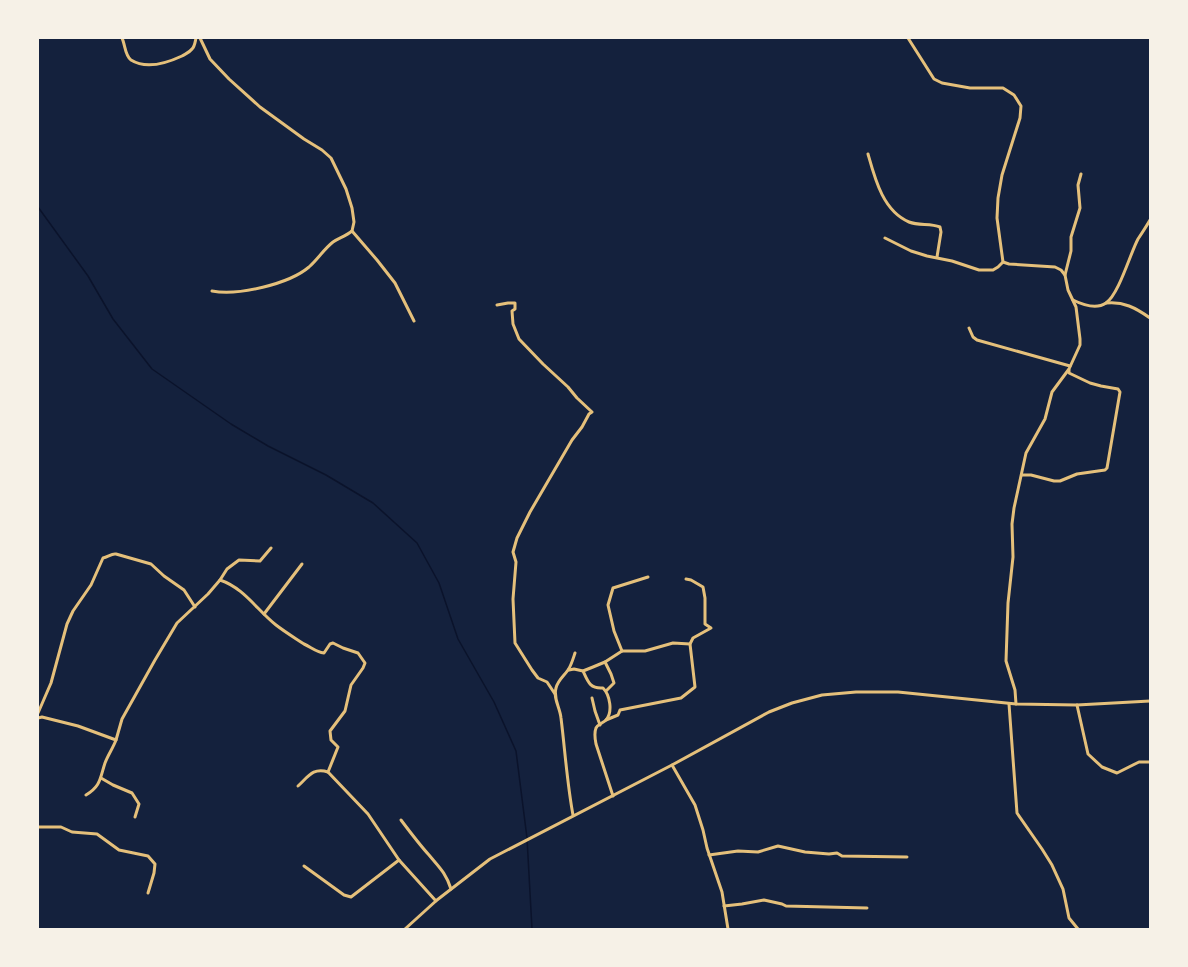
<svg xmlns="http://www.w3.org/2000/svg" width="1188" height="967" font-family="Manrope,sans-serif">
  <rect width="100%" height="100%" fill="#14213d"/>
  <g fill="none" stroke-linecap="round" stroke-linejoin="round">
    <path stroke="#0b132b" stroke-width="1.5" d="M 38,207 L 88,276 L 113,319 L 152,369 L 231,424 L 268,446 L 326,475 L 373,503 L 417,543 L 439,583 L 458,639 L 494,702 L 516,751 L 527,838 L 532,929"/>
    <g stroke="#e5c07b" stroke-width="3">
      <path d="M 122,38 C 125,44 125,56 131,60 C 147,70 167,63 182,56 C 185,54 189,53 192,49 C 195,46 195,42 196,38"/>
      <path d="M 200,38 L 210,59 L 229,79 L 260,107 L 304,139 L 322,150 L 331,158 L 346,189 L 352,208 L 354,222 L 352,231 L 377,260 L 395,283 L 414,321"/>
      <path d="M 868,154 C 875,179 883,211 909,222 C 919,226 930,223 940,227 L 941,232 L 937,257"/>
      <path d="M 885,238 L 911,251 L 927,256 L 952,261 L 979,270 L 993,270 L 998,267 L 1003,262 L 997,218 L 998,198 L 1002,175 L 1020,118 L 1021,106 L 1014,95 L 1003,88 L 970,88 L 942,83 L 934,79 L 908,38"/>
      <path d="M 1003,262 L 1009,264 L 1055,267 L 1061,270 L 1065,275 L 1068,290 L 1076,307 L 1080,339 L 1080,345 L 1069,369 L 1052,392 L 1045,419 L 1026,453 L 1014,508 L 1012,524 L 1013,557 L 1008,603 L 1006,661 L 1015,690 L 1016,704"/>
      <path d="M 1065,275 L 1071,251 L 1071,237 L 1080,208 L 1078,185 L 1081,174"/>
      <path d="M 212,291 C 238,296 289,284 309,267 C 318,259 324,249 333,242 C 339,238 346,236 352,231"/>
      <path d="M 1073,300 C 1083,305 1096,310 1106,303 C 1119,294 1130,254 1138,239 C 1142,233 1146,227 1150,220"/>
      <path d="M 1106,303 C 1123,301 1136,308 1150,318"/>
      <path d="M 497,305 L 508,303 L 515,303 L 515,309 L 512,311 L 513,324 L 519,339 L 543,364 L 568,387 L 577,398 L 592,412 L 589,414 L 582,427 L 572,440 L 530,512 L 517,538 L 513,552 L 516,562 L 513,599 L 515,643 L 532,670 L 538,678 L 547,682 L 555,694"/>
      <path d="M 969,328 L 973,337 L 977,340 L 1070,366"/>
      <path d="M 1022,475 L 1031,475 L 1054,481 L 1060,481 L 1077,474 L 1105,470 L 1107,468 L 1120,392 L 1118,389 L 1101,386 L 1090,383 L 1069,373 L 1069,370"/>
      <path d="M 220,580 L 227,569 L 239,560 L 260,561 L 271,548"/>
      <path d="M 264,614 L 302,564"/>
      <path d="M 622,651 L 614,631 L 608,605 L 613,588 L 648,577"/>
      <path d="M 605,662 L 611,674 L 614,683 L 606,691"/>
      <path d="M 569,670 L 574,669 L 583,671 L 593,667 L 605,662 L 622,651 L 645,651 L 673,643 L 690,644"/>
      <path d="M 583,671 C 588,682 590,689 603,688 C 610,695 613,712 606,720 C 603,723 598,724 596,728 C 594,733 595,739 596,744 L 613,796"/>
      <path d="M 592,698 L 595,711 L 600,725"/>
      <path d="M 1009,704 L 1017,813 L 1042,849 L 1052,865 L 1063,889 L 1069,918 L 1078,929"/>
      <path d="M 1077,705 L 1088,754 L 1102,767 L 1117,773 L 1139,762 L 1150,762"/>
      <path d="M 38,713 L 51,683 L 67,624 L 73,611 L 91,585 L 103,558 C 108,557 112,553 116,554 L 151,564 L 164,576 L 184,590 L 195,607"/>
      <path d="M 38,718 L 42,717 L 78,726 L 116,740 C 113,748 108,755 105,763 C 100,778 101,786 86,795"/>
      <path d="M 606,720 L 618,715 L 620,710 L 681,698 L 695,687 L 690,644 L 693,638 L 711,628 L 705,624 L 705,598 L 703,587 L 691,580 L 686,579"/>
      <path d="M 116,740 L 122,719 L 155,660 L 177,623 L 208,594 L 220,580 C 244,588 257,610 276,625 C 285,632 295,638 304,644 C 311,647 316,652 324,653 L 330,644 L 333,643 L 343,648 L 358,653 L 365,663 L 363,668 L 351,685 L 345,711 L 330,731 L 331,740 L 338,747 L 328,772"/>
      <path d="M 672,765 L 695,805 L 703,830 L 707,848 L 722,892 L 728,929"/>
      <path d="M 101,778 L 113,785 L 132,793 L 139,804 L 135,817"/>
      <path d="M 298,786 C 308,777 313,767 328,772 L 368,814 L 399,860 L 436,901"/>
      <path d="M 573,815 C 567,783 565,750 561,718 C 560,707 553,699 556,688 C 558,680 564,676 568,670 C 571,666 573,659 575,653"/>
      <path d="M 401,820 C 410,832 419,844 429,855 C 439,867 446,873 451,889"/>
      <path d="M 38,827 L 61,827 L 72,832 L 97,834 L 119,850 L 148,856 L 155,864 L 154,873 L 148,893"/>
      <path d="M 709,855 L 738,851 L 758,852 L 778,846 L 805,852 L 829,854 L 837,853 L 842,856 L 907,857"/>
      <path d="M 304,866 L 344,895 L 351,897 L 399,860"/>
      <path d="M 724,906 L 742,904 L 764,900 L 782,904 L 786,906 L 867,908"/>
      <path d="M 405,929 L 437,900 L 490,859 L 672,765 L 769,712 L 792,703 L 822,695 L 856,692 L 898,692 L 1016,704 L 1077,705 L 1150,701"/>
    </g>
  </g>
  <rect width="1188" height="967" fill="none" stroke="#f6f1e7" stroke-width="78"/>
</svg>
